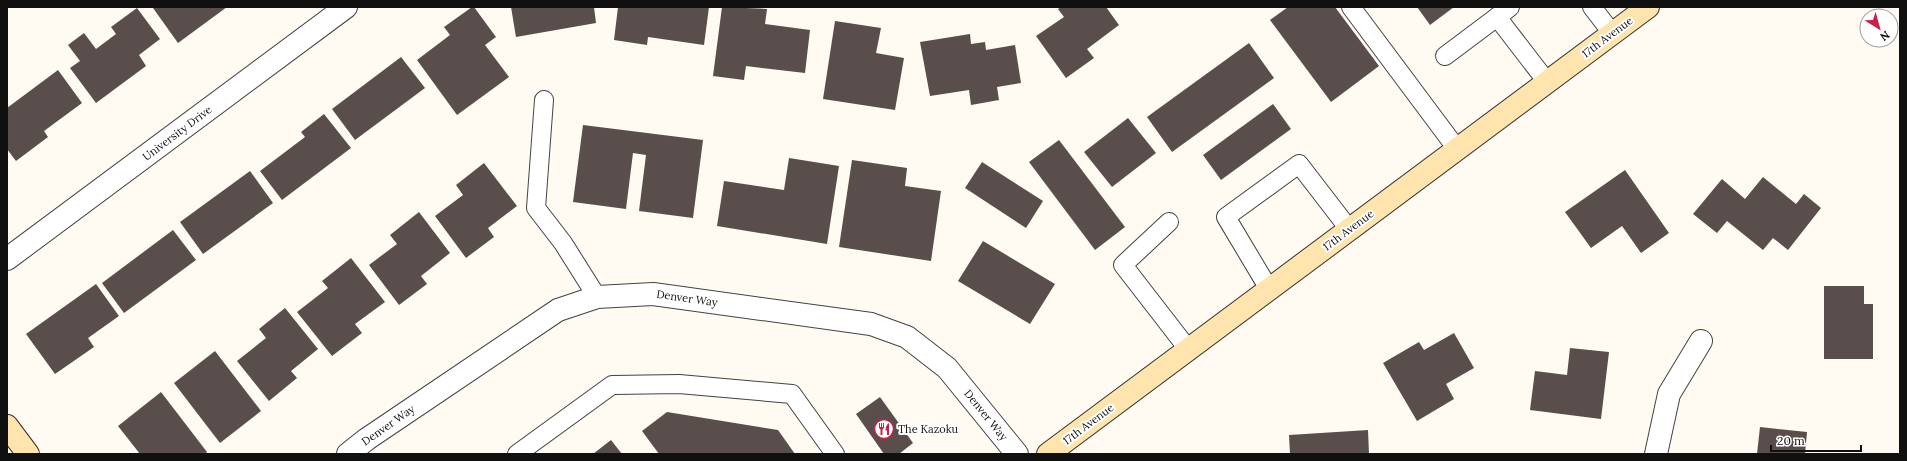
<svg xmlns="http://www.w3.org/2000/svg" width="1907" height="461" font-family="Lora,serif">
  <rect width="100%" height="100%" fill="#fffaf2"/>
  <g fill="#594e4b">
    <path d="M 155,7 L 227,7 L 178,43 L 153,8 Z"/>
    <path d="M 472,7 L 474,7 L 496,37 L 485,45 L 509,77 L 457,115 L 417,60 L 450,35 L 444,27 Z"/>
    <path d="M 511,7 L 594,7 L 596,23 L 516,37 Z"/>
    <path d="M 618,7 L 709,7 L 704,45 L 648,37 L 647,45 L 614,40 Z"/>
    <path d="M 722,7 L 767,9 L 765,24 L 810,30 L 805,73 L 746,66 L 744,80 L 713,76 Z"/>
    <path d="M 1061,7 L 1106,7 L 1119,25 L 1087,49 L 1094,58 L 1066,78 L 1036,36 L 1064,17 L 1058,9 Z"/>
    <path d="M 1288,7 L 1335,7 L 1379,66 L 1331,102 L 1270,20 Z"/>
    <path d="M 1417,7 L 1454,7 L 1430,25 Z"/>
    <path d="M 137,8 L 160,39 L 139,55 L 146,66 L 96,103 L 70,68 L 80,61 L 68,45 L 84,33 L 96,49 L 116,34 L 111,27 Z"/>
    <path d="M 835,21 L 881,28 L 876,53 L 904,58 L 895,110 L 823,99 Z"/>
    <path d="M 970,34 L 971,44 L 985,42 L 986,50 L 1015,45 L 1021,83 L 997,87 L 999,100 L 971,105 L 969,90 L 930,96 L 920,42 Z"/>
    <path d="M 1249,43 L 1274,78 L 1172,152 L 1147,117 Z"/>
    <path d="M 401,57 L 425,88 L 355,140 L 332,109 Z"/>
    <path d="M 58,70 L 82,103 L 44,131 L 48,137 L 16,161 L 7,149 L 7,108 Z"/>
    <path d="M 1273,104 L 1291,129 L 1221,180 L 1203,155 Z"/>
    <path d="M 324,114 L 351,148 L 282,200 L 260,171 L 305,137 L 301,132 Z"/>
    <path d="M 1128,118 L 1156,153 L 1112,187 L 1084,152 Z"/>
    <path d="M 583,125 L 703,140 L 693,218 L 639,211 L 646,155 L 633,153 L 626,209 L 573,202 Z"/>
    <path d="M 1059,140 L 1125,227 L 1095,250 L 1029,162 Z"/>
    <path d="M 789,158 L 839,166 L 827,244 L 717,226 L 724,181 L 784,190 Z"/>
    <path d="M 852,160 L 907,168 L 905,186 L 941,191 L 931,261 L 839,247 Z"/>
    <path d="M 982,162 L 1043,201 L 1026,228 L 965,188 Z"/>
    <path d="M 484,163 L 517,206 L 488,228 L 494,237 L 466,258 L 435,216 L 463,195 L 456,185 Z"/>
    <path d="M 1625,170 L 1669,233 L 1641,253 L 1622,226 L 1591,248 L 1565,212 Z"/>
    <path d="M 250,171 L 273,203 L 203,254 L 180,222 Z"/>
    <path d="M 1763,177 L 1796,204 L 1804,194 L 1821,208 L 1788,250 L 1773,238 L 1763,250 L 1727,221 L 1717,233 L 1693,214 L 1722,179 L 1745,199 Z"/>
    <path d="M 419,212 L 450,253 L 421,276 L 427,284 L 399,305 L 369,265 L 397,244 L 390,235 Z"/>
    <path d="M 173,230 L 196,260 L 124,313 L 102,283 Z"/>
    <path d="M 983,241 L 1055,284 L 1030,324 L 958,281 Z"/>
    <path d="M 351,258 L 385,302 L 355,324 L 362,333 L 332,356 L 297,312 L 328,288 L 322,281 Z"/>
    <path d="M 96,284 L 119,316 L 88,338 L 94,347 L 55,374 L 26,334 Z"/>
    <path d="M 1824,286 L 1864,286 L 1864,304 L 1873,304 L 1873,359 L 1824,359 Z"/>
    <path d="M 285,308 L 318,349 L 291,371 L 297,378 L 269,401 L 237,361 L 266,338 L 259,329 Z"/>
    <path d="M 1454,333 L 1474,368 L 1446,384 L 1454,399 L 1417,421 L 1383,363 L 1419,342 L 1424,350 Z"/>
    <path d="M 1570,348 L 1609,352 L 1601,419 L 1530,410 L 1535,371 L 1567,375 Z"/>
    <path d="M 215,351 L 261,411 L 220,443 L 174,383 Z"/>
    <path d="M 161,392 L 207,452 L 205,454 L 140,454 L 118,426 Z"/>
    <path d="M 880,397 L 913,443 L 899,454 L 884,454 L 856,414 Z"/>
    <path d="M 667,412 L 778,430 L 795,454 L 659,454 L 642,431 Z"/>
    <path d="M 1760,427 L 1807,432 L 1805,454 L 1757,454 Z"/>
    <path d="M 1368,430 L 1369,454 L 1290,454 L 1289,435 Z"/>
    <path d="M 611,440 L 622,454 L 593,454 Z"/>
  </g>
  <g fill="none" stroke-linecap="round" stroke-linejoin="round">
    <g stroke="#434343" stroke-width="20">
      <g id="lane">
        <path d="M 1351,7 L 1457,149"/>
        <path d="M 1510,7 L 1497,17 L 1547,82"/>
        <path d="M 1592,7 L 1612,33"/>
        <path d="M 1445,56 L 1497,17"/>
        <path d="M 544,100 L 536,208 L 563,243 L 597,297"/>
        <path d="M 1169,222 L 1123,265 L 1188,349"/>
        <path d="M 1269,289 L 1226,217 L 1299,164 L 1349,229"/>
        <path d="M 517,454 L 612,385 L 679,384 L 792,394 L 835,454"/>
      </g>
    </g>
    <g stroke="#434343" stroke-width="24">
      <g id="street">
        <path d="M 7,259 L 346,7"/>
        <path d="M 348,454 L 367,439 L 558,310 L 597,297 L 653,294 L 871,324 L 907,337 L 947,368 L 1017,454"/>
        <path d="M 1656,454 L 1669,394 L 1701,341"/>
      </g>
    </g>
    <g stroke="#323232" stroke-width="24">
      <g id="secondary">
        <path d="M 7,426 L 28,454"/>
        <path d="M 1048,454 L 1648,7"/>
      </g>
    </g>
    <use href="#lane" stroke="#fff" stroke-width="18"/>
    <use href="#street" stroke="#fff" stroke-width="22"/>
    <use href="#secondary" stroke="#ffe5ad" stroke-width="22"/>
  </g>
  <defs>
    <g id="restaurant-ring" transform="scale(1)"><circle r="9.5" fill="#fff" stroke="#ca1e4b" stroke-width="1.5"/><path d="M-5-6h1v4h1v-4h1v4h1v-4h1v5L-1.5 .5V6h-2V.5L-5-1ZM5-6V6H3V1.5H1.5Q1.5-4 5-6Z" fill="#ca1e4b"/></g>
  </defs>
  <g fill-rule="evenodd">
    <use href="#restaurant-ring" x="884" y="429"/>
  </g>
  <g text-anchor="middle" stroke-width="4" stroke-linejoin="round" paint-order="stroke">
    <g font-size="11" fill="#101010" stroke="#fff">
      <text transform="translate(1607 37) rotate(-37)" y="4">17th Avenue</text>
      <text transform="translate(177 133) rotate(-37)" y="4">University Drive</text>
      <text transform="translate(1348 230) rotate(-37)" y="4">17th Avenue</text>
      <text transform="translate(687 298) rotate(8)" y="4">Denver Way</text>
      <text transform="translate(986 415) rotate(51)" y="4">Denver Way</text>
      <text transform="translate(1088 424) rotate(-37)" y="4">17th Avenue</text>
      <text transform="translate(388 425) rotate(-35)" y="4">Denver Way</text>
    </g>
    <g font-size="11" fill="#101010" stroke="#fff" text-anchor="start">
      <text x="898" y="433">The Kazoku</text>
    </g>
  </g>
  <rect width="1907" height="461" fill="none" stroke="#101010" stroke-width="16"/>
  <g transform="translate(1879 28) rotate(143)"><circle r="19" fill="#ffffff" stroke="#9f9f9f"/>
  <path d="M0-3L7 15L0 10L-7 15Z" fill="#ca1e4b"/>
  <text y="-6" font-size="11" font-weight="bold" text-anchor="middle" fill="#101010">N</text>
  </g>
  <path d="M1771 445v6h90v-6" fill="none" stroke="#101010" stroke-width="2"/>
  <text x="1777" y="445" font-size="12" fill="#101010" stroke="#ffffff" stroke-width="3" paint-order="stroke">20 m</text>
</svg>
